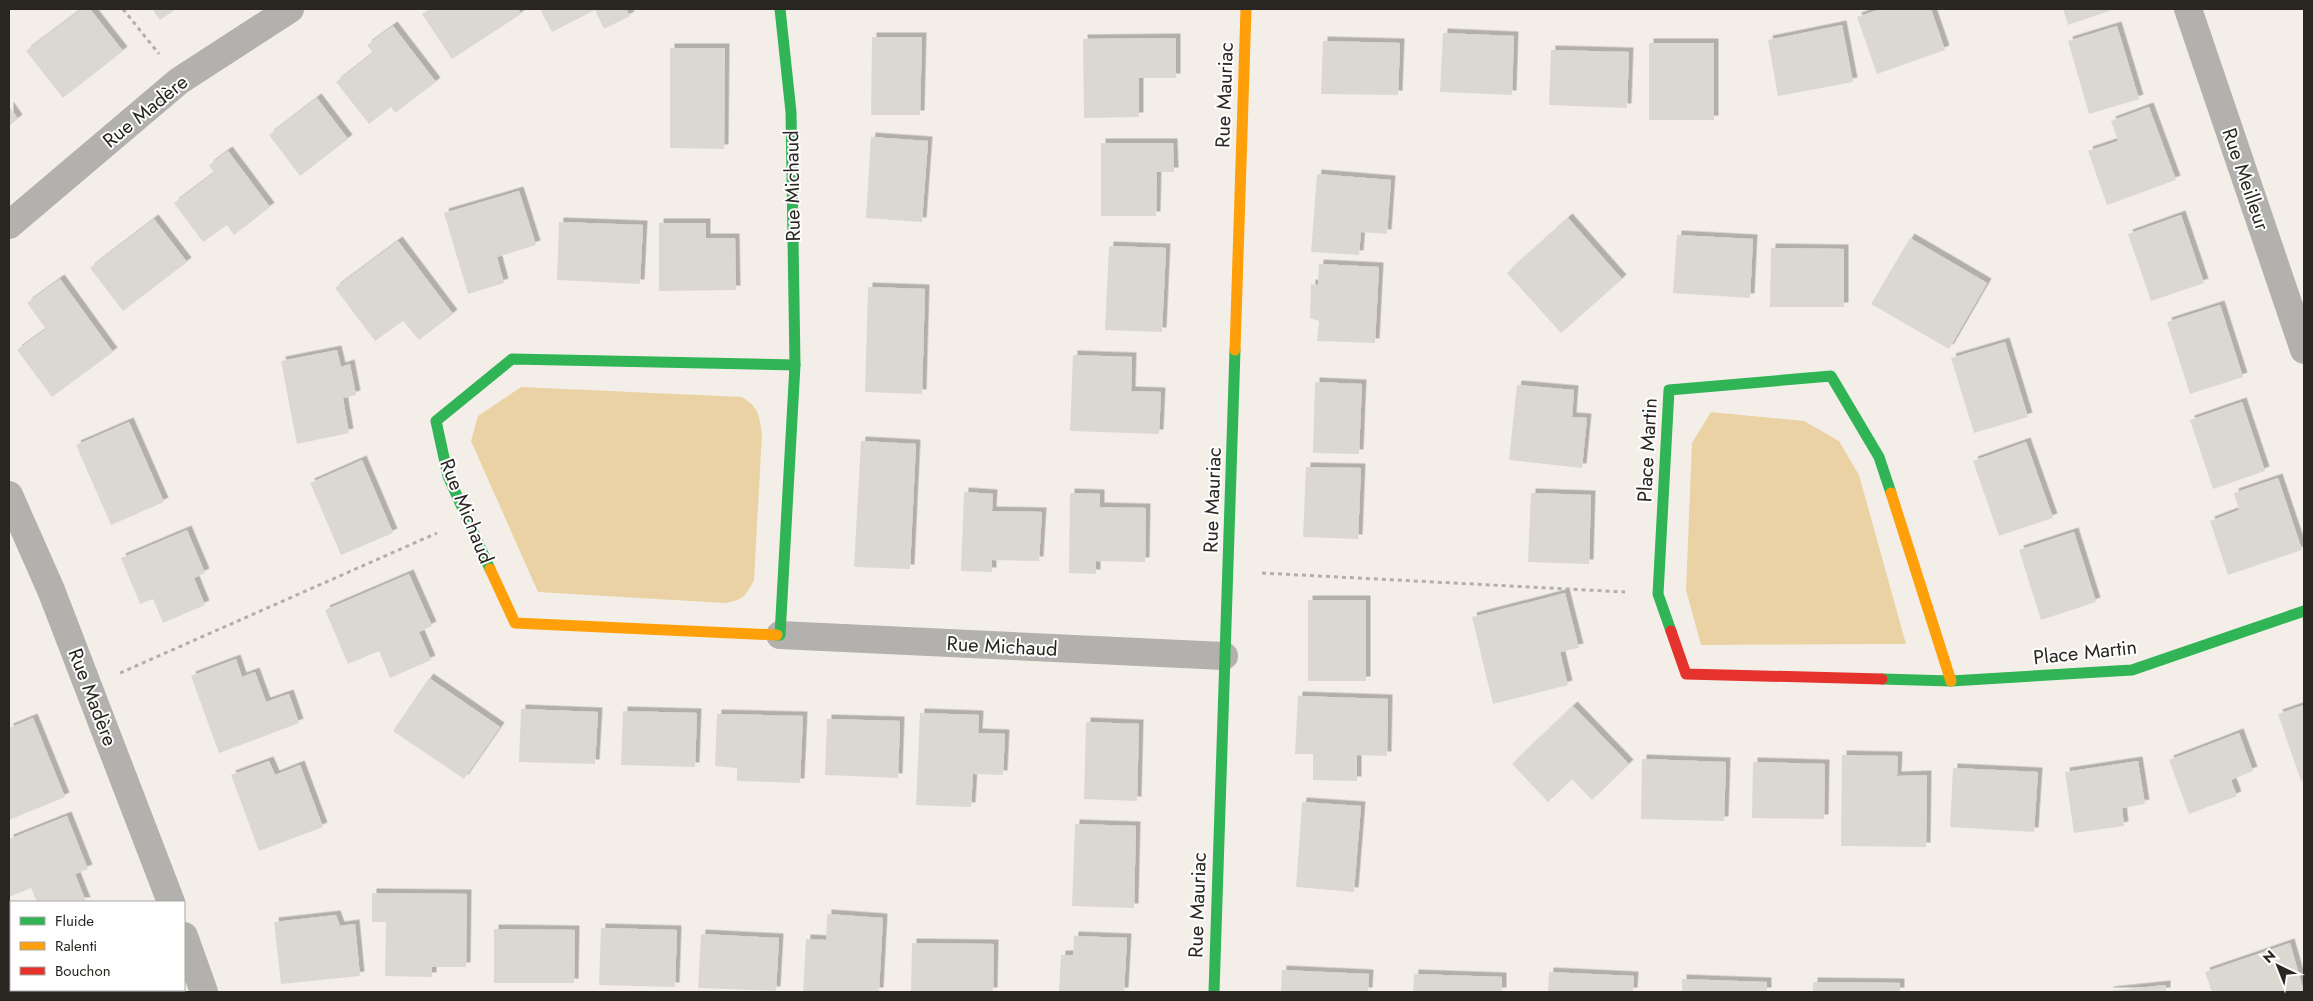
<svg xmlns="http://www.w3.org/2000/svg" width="2313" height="1001" font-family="Jost,sans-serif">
  <defs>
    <filter id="shadow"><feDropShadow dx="4.5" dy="-4.5" stdDeviation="0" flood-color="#0004"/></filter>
  </defs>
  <rect width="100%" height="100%" fill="#f3efe8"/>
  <g fill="#ebd2a5">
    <path d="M 521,387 L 742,397 C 759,408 759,414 762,434 L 754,580 C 746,596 743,600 725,603 L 538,592 L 471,441 L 478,416 Z"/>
    <path d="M 1711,412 L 1804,421 L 1839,441 L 1859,475 L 1906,644 L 1701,645 L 1686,590 L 1692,443 Z"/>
  </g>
  <g fill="#dbd8d2" filter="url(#shadow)">
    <path d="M 82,9 L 90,9 L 123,51 L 63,98 L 26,51 Z"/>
    <path d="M 152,9 L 176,9 L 160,20 Z"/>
    <path d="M 430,9 L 518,9 L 521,14 L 452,59 L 422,14 Z"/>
    <path d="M 540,9 L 626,9 L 630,16 L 604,29 L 595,10 L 552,32 Z"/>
    <path d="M 1881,9 L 1931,9 L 1945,50 L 1877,74 L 1857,17 Z"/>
    <path d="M 2063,9 L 2115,9 L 2068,25 Z"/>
    <path d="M 1842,25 L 1853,82 L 1778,96 L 1768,40 Z"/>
    <path d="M 393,26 L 436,82 L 395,113 L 391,107 L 369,124 L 336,82 L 373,53 L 367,45 Z"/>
    <path d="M 2117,26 L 2139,99 L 2089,114 L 2068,41 Z"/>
    <path d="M 1443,33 L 1514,36 L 1512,95 L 1440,92 Z"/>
    <path d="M 872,37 L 922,37 L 920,115 L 871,115 Z"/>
    <path d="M 1176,38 L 1176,78 L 1139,78 L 1139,117 L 1084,118 L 1083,39 Z"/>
    <path d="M 1323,41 L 1400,43 L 1398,95 L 1321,94 Z"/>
    <rect x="1649" y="43" width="65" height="77"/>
    <path d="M 670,48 L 725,48 L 724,149 L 670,148 Z"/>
    <path d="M 1551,50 L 1629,52 L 1627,108 L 1549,105 Z"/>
    <path d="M 317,98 L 348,139 L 300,176 L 269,135 Z"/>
    <path d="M 9,106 L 18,119 L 9,126 Z"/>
    <path d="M 2149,107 L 2176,180 L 2107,205 L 2088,151 L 2118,141 L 2111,121 Z"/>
    <path d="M 871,137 L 928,141 L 922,222 L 866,218 Z"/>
    <path d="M 1101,143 L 1173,143 L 1174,172 L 1157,172 L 1156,216 L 1101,216 Z"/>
    <path d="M 228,151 L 270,207 L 234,235 L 227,225 L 203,242 L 174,203 L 214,173 L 209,165 Z"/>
    <path d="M 1317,174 L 1391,180 L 1387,234 L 1361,232 L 1359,255 L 1311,252 Z"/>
    <path d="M 519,191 L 536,245 L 497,257 L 504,283 L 468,294 L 444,213 Z"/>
    <path d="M 2181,215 L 2204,283 L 2151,301 L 2128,234 Z"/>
    <path d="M 1568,218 L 1622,279 L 1561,333 L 1507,273 Z"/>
    <path d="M 154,219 L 187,262 L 123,311 L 90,268 Z"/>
    <path d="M 559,222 L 643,225 L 640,284 L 557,280 Z"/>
    <path d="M 659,223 L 706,223 L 706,238 L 735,238 L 736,290 L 659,291 Z"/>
    <path d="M 1677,235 L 1753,239 L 1750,298 L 1673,293 Z"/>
    <path d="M 1910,238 L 1987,283 L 1949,349 L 1871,304 Z"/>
    <path d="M 398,241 L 453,314 L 419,340 L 403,321 L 375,341 L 335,288 Z"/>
    <path d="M 1109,246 L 1166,248 L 1162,332 L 1105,330 Z"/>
    <path d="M 1771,248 L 1844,249 L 1844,307 L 1770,307 Z"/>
    <path d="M 1319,264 L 1379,267 L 1375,343 L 1317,341 L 1319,321 L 1310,318 L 1311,284 L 1318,285 Z"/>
    <path d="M 60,279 L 113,352 L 52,397 L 17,350 L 46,329 L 27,303 Z"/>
    <path d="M 868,287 L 925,289 L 922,394 L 865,392 Z"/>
    <path d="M 2220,305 L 2243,377 L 2190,394 L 2167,322 Z"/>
    <path d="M 2005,342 L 2028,417 L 1974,433 L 1951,358 Z"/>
    <path d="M 337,350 L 341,367 L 350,364 L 356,395 L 343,398 L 349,433 L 297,444 L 281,361 Z"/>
    <path d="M 1073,355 L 1132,357 L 1131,391 L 1161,392 L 1159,434 L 1070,431 Z"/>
    <path d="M 1315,382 L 1362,384 L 1359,454 L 1313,453 Z"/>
    <path d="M 1517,385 L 1574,390 L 1572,417 L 1587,418 L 1582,468 L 1509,460 Z"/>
    <path d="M 2242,402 L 2265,471 L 2213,489 L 2190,420 Z"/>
    <path d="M 129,422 L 164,502 L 111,525 L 76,445 Z"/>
    <path d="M 861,441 L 916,444 L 910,569 L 854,567 Z"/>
    <path d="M 2026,442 L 2053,518 L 1999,536 L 1973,461 Z"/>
    <path d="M 362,460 L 393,533 L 341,555 L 310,483 Z"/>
    <path d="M 1306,467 L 1361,468 L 1358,539 L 1303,537 Z"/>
    <path d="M 2278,478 L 2302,550 L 2228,575 L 2210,521 L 2239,510 L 2234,493 Z"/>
    <path d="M 964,492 L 993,494 L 992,511 L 1042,512 L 1039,561 L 992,560 L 992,572 L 961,571 Z"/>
    <path d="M 1070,493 L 1100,494 L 1100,507 L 1146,508 L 1145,562 L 1096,561 L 1096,574 L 1069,573 Z"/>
    <path d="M 1531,493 L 1591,495 L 1589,564 L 1528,562 Z"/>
    <path d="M 187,530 L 205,573 L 194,578 L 205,605 L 163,623 L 153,599 L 140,604 L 121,558 Z"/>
    <path d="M 2074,532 L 2096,602 L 2041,620 L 2019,550 Z"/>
    <path d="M 409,574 L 432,626 L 419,632 L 431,660 L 390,678 L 379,651 L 348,664 L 325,610 Z"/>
    <path d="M 1565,593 L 1579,648 L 1560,652 L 1568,685 L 1493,704 L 1472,617 Z"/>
    <rect x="1308" y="600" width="58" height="81"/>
    <path d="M 236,659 L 242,677 L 255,672 L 266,702 L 289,694 L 299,723 L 219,753 L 191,676 Z"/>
    <path d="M 429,678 L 500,727 L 464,779 L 393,731 Z"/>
    <path d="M 1298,696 L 1388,699 L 1387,756 L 1357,755 L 1357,781 L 1313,780 L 1313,754 L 1295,754 Z"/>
    <path d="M 2304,705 L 2304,780 L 2301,781 L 2278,714 Z"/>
    <path d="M 1573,706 L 1629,764 L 1592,800 L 1572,779 L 1548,802 L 1512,764 Z"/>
    <path d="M 521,709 L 598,712 L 595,764 L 519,762 Z"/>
    <path d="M 623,711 L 697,713 L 695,767 L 621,765 Z"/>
    <path d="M 920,713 L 979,715 L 978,733 L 1005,734 L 1003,775 L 973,774 L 971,807 L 916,805 Z"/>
    <path d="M 717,714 L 803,716 L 800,783 L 737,781 L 737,768 L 715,766 Z"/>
    <path d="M 33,718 L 65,797 L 9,820 L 9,728 Z"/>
    <path d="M 827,719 L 900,721 L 898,778 L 825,775 Z"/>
    <path d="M 1086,722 L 1139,724 L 1137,801 L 1084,799 Z"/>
    <path d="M 2239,733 L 2253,771 L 2231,780 L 2237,796 L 2189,814 L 2169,760 Z"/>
    <path d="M 1842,755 L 1898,756 L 1897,776 L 1927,775 L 1926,847 L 1841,846 Z"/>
    <path d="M 1642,759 L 1726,762 L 1724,821 L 1641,819 Z"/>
    <path d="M 269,761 L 275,775 L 300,765 L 323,827 L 259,851 L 231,775 Z"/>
    <path d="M 2138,761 L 2145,804 L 2122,808 L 2124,826 L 2074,833 L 2065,772 Z"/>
    <path d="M 1753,762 L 1825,764 L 1824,819 L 1752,818 Z"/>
    <path d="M 1953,768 L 2038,772 L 2034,832 L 1950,827 Z"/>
    <path d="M 1302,802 L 1361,806 L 1354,892 L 1296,887 Z"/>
    <path d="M 67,816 L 88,869 L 75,874 L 86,902 L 37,902 L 31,888 L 9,897 L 9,839 Z"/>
    <path d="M 1075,824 L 1136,826 L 1134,908 L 1072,906 Z"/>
    <path d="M 372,893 L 467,894 L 466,967 L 432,967 L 432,977 L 385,976 L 386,922 L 372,922 Z"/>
    <path d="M 827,914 L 883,918 L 879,992 L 803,992 L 806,939 L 826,940 Z"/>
    <path d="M 336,915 L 340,926 L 355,924 L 360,976 L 281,984 L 274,922 Z"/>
    <path d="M 601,928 L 677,930 L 675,987 L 599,985 Z"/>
    <path d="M 494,929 L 575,930 L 574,983 L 494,983 Z"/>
    <path d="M 701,934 L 779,938 L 776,991 L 698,988 Z"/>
    <path d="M 1074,936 L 1127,938 L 1124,992 L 1059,992 L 1061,955 L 1073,955 Z"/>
    <path d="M 912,943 L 994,944 L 993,992 L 911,992 Z"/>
    <path d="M 2290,943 L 2304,992 L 2212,992 L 2205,972 Z"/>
    <path d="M 1282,970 L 1369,974 L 1368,992 L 1281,992 Z"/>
    <path d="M 1549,972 L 1634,976 L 1633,992 L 1548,992 Z"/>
    <path d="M 1414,974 L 1502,977 L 1502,992 L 1413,992 Z"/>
    <path d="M 1682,979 L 1767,982 L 1767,992 L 1682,992 Z"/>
    <path d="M 1813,982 L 1900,983 L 1900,992 L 1813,992 Z"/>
    <path d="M 2166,985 L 2166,992 L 2109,992 L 2109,991 Z"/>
    <path d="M 73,990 L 140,990 L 141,992 L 74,992 Z"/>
  </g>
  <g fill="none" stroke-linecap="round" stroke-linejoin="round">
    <g stroke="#b1aeac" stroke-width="3" stroke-dasharray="4 4" stroke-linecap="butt">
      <path d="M 123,9 L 159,54"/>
      <path d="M 1262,573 L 1625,592"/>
      <path d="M 120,673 L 437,533"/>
    </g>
    <g stroke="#b2b1ae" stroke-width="28">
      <path d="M 2188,9 L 2304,350"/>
      <path d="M 9,225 L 179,81 L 290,9"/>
      <path d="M 9,495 L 51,590 L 171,902"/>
      <path d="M 780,635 L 1224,656"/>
      <path d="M 184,936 L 204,992"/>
    </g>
    <g stroke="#30b455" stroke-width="11">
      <path d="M 490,569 L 448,476 L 436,421 L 512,359 L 795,365"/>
      <path d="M 1671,631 L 1658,594 L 1669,390 L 1831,376 L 1879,457 L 1891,493"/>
      <path d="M 777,635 L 780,635 L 795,365 L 791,112 L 780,9"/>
      <path d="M 1882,679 L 1951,681 L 2132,670 L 2304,611"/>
      <path d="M 1214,992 L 1235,350"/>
    </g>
    <g stroke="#ff9f0a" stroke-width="11">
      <path d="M 1235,350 L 1246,9"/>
      <path d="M 1891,493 L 1951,681"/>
      <path d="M 490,569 L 515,623 L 777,635"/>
    </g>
    <path stroke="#e5322d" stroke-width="11" d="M 1671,631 L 1686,674 L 1882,679"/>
  </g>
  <g text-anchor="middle" stroke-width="4" stroke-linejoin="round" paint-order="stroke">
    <g font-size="20" fill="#292622" stroke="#fefefe">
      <text transform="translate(1224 95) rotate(-88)" y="7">Rue Mauriac</text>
      <text transform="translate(145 111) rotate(-39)" y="7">Rue Madère</text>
      <text transform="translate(2246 179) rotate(71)" y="7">Rue Meilleur</text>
      <text transform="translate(792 186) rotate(-91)" y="7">Rue Michaud</text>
      <text transform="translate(1647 450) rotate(-87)" y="7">Place Martin</text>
      <text transform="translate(1212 500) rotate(-88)" y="7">Rue Mauriac</text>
      <text transform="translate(467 511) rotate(68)" y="7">Rue Michaud</text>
      <text transform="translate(1002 646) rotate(3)" y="7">Rue Michaud</text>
      <text transform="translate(2085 652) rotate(-6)" y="7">Place Martin</text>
      <text transform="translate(93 697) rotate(69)" y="7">Rue Madère</text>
      <text transform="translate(1197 905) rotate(-88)" y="7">Rue Mauriac</text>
    </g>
  </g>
  <rect width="2313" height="1001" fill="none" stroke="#292622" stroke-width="20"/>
  <rect x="10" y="901" width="175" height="90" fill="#fefefe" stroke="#a9a8a6"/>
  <rect x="20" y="917" width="25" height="8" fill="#30b455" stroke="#a9a8a6"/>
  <text x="55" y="926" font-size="15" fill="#292622">Fluide</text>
  <rect x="20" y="942" width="25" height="8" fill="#ff9f0a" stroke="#a9a8a6"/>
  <text x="55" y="951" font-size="15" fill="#292622">Ralenti</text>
  <rect x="20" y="967" width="25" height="8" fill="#e5322d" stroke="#a9a8a6"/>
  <text x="55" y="976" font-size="15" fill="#292622">Bouchon</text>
  <g transform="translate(2278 966) rotate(317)" stroke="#fefefe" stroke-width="4" paint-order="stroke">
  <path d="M0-4L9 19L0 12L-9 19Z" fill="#292622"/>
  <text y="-8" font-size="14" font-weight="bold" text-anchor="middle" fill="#292622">N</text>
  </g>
</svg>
